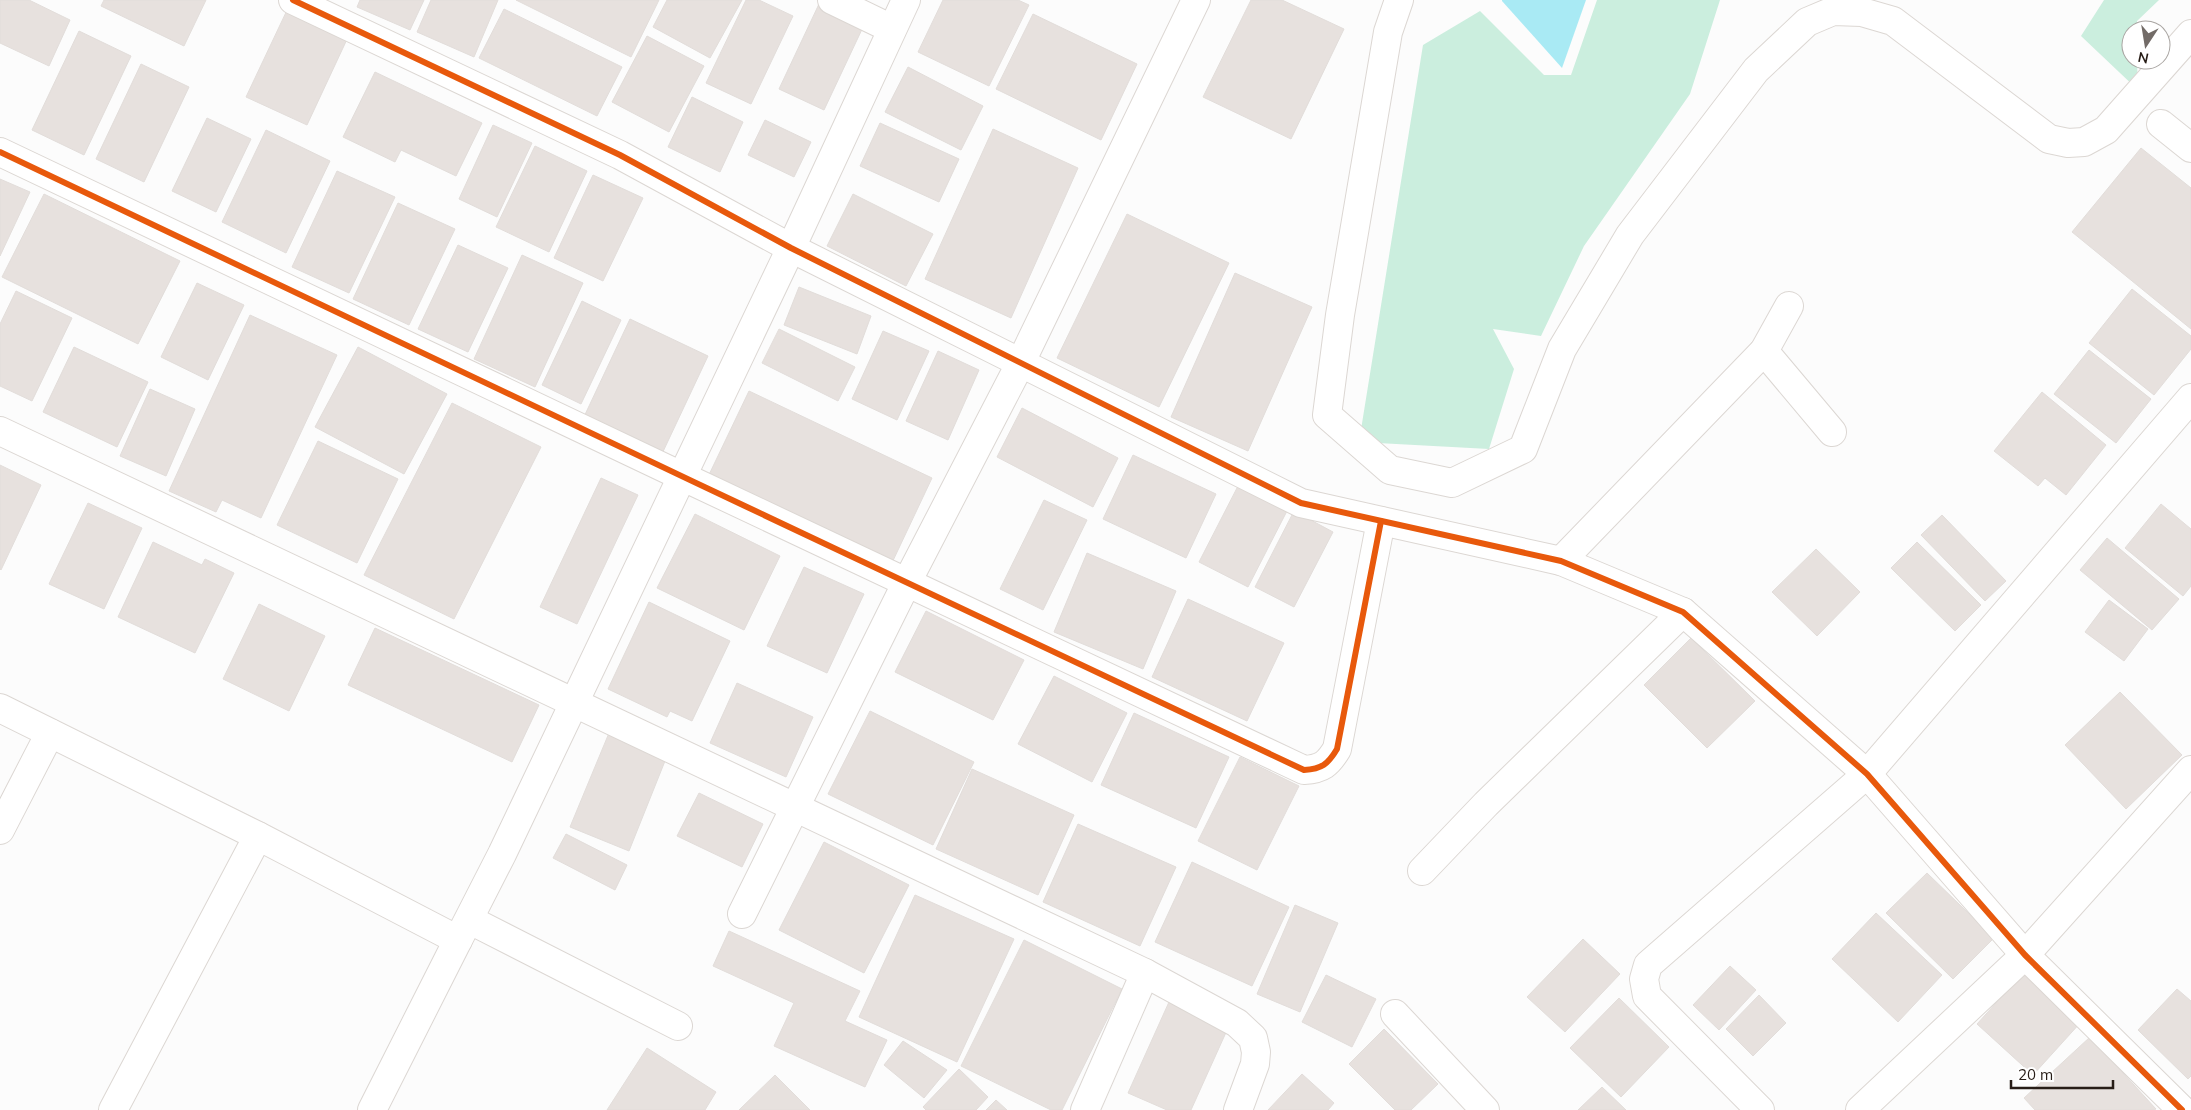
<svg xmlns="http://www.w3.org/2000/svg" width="2191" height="1110" font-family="Mulish,sans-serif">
  <rect width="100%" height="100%" fill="#fcfcfc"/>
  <g fill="#cbeede">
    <path d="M 1597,0 L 1720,0 L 1690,94 L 1584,246 L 1541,336 L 1493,329 L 1514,369 L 1489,449 L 1359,442 L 1423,45 L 1480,11 L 1544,75 L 1571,75 Z"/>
    <path d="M 2104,0 L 2159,0 L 2137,21 L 2137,30 L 2131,30 L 2131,60 L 2137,60 L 2138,90 L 2081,36 Z"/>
  </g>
  <path fill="#a9eaf4" d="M 1502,0 L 1586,0 L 1562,68 L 1502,1 Z"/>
  <g fill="#e7e1de" stroke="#e2ddda">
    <path d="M 0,0 L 29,0 L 70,20 L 49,66 L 0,43 Z"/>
    <path d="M 104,0 L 206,0 L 184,46 L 101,6 Z"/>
    <path d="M 360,0 L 424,0 L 410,30 L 357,7 Z"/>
    <path d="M 431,0 L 498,0 L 474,57 L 417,32 Z"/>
    <path d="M 516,0 L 659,0 L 631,57 Z"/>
    <path d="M 667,0 L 742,0 L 710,58 L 653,27 Z"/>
    <path d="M 746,0 L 759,0 L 793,16 L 751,104 L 706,83 Z"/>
    <path d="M 943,0 L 1018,0 L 1029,5 L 989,86 L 918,52 Z"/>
    <path d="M 1251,0 L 1282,0 L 1344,29 L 1291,139 L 1203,97 Z"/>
    <path d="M 819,4 L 864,25 L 824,110 L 779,89 Z"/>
    <path d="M 289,6 L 349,35 L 307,125 L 246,97 Z"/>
    <path d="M 504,9 L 622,67 L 597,116 L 479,58 Z"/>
    <path d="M 1033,14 L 1137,64 L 1101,140 L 996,89 Z"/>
    <path d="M 79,31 L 131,56 L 84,155 L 32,130 Z"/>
    <path d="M 647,36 L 704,66 L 669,132 L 612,102 Z"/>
    <path d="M 141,64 L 189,87 L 144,182 L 96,159 Z"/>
    <path d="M 908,67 L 983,106 L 961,150 L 885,112 Z"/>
    <path d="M 375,72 L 482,123 L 456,176 L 401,150 L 395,162 L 343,137 Z"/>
    <path d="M 692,97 L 743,122 L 720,172 L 668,147 Z"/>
    <path d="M 207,118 L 251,139 L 216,212 L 172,191 Z"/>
    <path d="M 765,120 L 811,142 L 794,177 L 748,155 Z"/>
    <path d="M 880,123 L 959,159 L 939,202 L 860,166 Z"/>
    <path d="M 493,125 L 532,143 L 497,217 L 459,199 Z"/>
    <path d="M 993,129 L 1078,168 L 1011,318 L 925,279 Z"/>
    <path d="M 266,130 L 330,161 L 286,253 L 222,222 Z"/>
    <path d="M 535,146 L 587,171 L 549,252 L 496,227 Z"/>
    <path d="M 2141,148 L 2191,188 L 2191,329 L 2072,232 Z"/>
    <path d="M 337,171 L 395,197 L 349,293 L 292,267 Z"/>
    <path d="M 593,175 L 643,198 L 603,281 L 554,258 Z"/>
    <path d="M 0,179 L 30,192 L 0,256 Z"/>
    <path d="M 44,194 L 180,261 L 138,344 L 2,277 Z"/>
    <path d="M 853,194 L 933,234 L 906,286 L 827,246 Z"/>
    <path d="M 398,203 L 455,229 L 409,325 L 353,299 Z"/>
    <path d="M 1127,214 L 1229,263 L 1159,407 L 1057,358 Z"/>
    <path d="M 458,245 L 508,268 L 468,352 L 418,329 Z"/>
    <path d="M 522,255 L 583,283 L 535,387 L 474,359 Z"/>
    <path d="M 1235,273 L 1312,307 L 1248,451 L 1171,417 Z"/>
    <path d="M 197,283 L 244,305 L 208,380 L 161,357 Z"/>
    <path d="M 799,287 L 871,316 L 857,354 L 784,325 Z"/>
    <path d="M 2132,289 L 2191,336 L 2191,349 L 2154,395 L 2089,343 Z"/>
    <path d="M 16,291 L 72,318 L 32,401 L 0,386 L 0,324 Z"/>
    <path d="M 582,301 L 621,320 L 581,404 L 542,385 Z"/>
    <path d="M 250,315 L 337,355 L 261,518 L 222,500 L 216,512 L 169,491 Z"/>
    <path d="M 630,319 L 708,356 L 660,458 L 582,421 Z"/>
    <path d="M 779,329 L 855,367 L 838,401 L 762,363 Z"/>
    <path d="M 883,331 L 929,351 L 897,420 L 852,399 Z"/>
    <path d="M 74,347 L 148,382 L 117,447 L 43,412 Z"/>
    <path d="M 358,347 L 447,394 L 404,474 L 315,427 Z"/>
    <path d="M 2089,350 L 2151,399 L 2116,443 L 2054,394 Z"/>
    <path d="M 938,351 L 979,370 L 948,440 L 906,421 Z"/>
    <path d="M 150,389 L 195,409 L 166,476 L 120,456 Z"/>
    <path d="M 749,391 L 932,478 L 890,567 L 706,481 Z"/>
    <path d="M 2042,392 L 2106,445 L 2066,495 L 2045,478 L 2038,486 L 1994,451 Z"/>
    <path d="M 452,403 L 541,447 L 454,619 L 364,575 Z"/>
    <path d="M 1022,408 L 1118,458 L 1093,507 L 997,457 Z"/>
    <path d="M 318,441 L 398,479 L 357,563 L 277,525 Z"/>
    <path d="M 1133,455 L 1216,494 L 1186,558 L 1103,519 Z"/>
    <path d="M 0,465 L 41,485 L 1,570 L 0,569 Z"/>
    <path d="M 601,478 L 638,495 L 577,624 L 540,607 Z"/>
    <path d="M 1238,486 L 1287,511 L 1248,587 L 1199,562 Z"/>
    <path d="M 1044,500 L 1087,520 L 1043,610 L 1000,589 Z"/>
    <path d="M 88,503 L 142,528 L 104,609 L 49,584 Z"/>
    <path d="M 2161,504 L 2191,529 L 2191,586 L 2183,596 L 2125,548 Z"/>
    <path d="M 1294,511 L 1333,532 L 1294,607 L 1255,587 Z"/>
    <path d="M 695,514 L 780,556 L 744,630 L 657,588 Z"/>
    <path d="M 1942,515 L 2006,581 L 1985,601 L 1921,535 Z"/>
    <path d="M 2107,538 L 2179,599 L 2152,630 L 2080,570 Z"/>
    <path d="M 153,542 L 202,565 L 205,559 L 234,573 L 195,653 L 118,617 Z"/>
    <path d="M 1917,542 L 1981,605 L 1955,631 L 1891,568 Z"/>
    <path d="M 1816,549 L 1860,592 L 1817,636 L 1772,592 Z"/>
    <path d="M 1087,553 L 1176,591 L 1143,669 L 1054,632 Z"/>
    <path d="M 804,567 L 864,594 L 827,673 L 767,646 Z"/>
    <path d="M 1188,599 L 1284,643 L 1247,721 L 1152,677 Z"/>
    <path d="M 2109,600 L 2148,629 L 2124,661 L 2085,632 Z"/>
    <path d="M 649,602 L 730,641 L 692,721 L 670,711 L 667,717 L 608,689 Z"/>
    <path d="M 259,604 L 325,636 L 289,711 L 223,679 Z"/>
    <path d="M 926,611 L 1024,660 L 993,720 L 895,672 Z"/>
    <path d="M 375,628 L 539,705 L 512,762 L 348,685 Z"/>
    <path d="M 1691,638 L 1755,701 L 1707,748 L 1644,685 Z"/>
    <path d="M 1054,676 L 1127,713 L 1092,782 L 1018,744 Z"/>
    <path d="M 737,683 L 813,717 L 786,777 L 710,743 Z"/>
    <path d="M 2120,692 L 2182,755 L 2126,809 L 2065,745 Z"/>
    <path d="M 870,711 L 974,762 L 933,845 L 828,794 Z"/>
    <path d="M 1134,713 L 1229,757 L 1196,828 L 1101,785 Z"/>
    <path d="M 609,733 L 667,756 L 629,851 L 570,827 Z"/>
    <path d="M 1240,757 L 1299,786 L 1257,870 L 1198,841 Z"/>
    <path d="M 972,769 L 1074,815 L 1038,895 L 936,849 Z"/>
    <path d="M 699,793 L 763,824 L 742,867 L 677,836 Z"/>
    <path d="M 1078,824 L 1176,867 L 1140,946 L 1043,902 Z"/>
    <path d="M 566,834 L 627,865 L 615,890 L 553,858 Z"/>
    <path d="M 824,842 L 909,885 L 864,973 L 779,930 Z"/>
    <path d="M 1192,862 L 1289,907 L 1252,986 L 1155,942 Z"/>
    <path d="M 1927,873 L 1994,938 L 1953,979 L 1886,913 Z"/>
    <path d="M 915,895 L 1014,939 L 957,1062 L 859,1017 Z"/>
    <path d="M 1295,905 L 1338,923 L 1300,1012 L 1257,994 Z"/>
    <path d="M 1876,913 L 1942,975 L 1898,1022 L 1832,959 Z"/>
    <path d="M 729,931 L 860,991 L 845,1021 L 887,1040 L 865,1087 L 774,1046 L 794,1003 L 713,966 Z"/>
    <path d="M 1583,939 L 1620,974 L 1565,1032 L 1527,997 Z"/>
    <path d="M 1024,940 L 1122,989 L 1062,1110 L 1051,1110 L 961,1066 Z"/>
    <path d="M 1730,966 L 1756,990 L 1719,1030 L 1693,1005 Z"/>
    <path d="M 2024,972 L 2081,1022 L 2033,1075 L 1977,1024 Z"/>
    <path d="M 1326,975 L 1376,999 L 1352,1047 L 1302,1022 Z"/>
    <path d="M 2177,989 L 2191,1001 L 2191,1076 L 2188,1079 L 2138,1030 Z"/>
    <path d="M 1759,995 L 1786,1023 L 1753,1056 L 1726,1029 Z"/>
    <path d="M 1619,998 L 1669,1047 L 1621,1097 L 1570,1048 Z"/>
    <path d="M 1169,1002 L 1228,1028 L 1191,1110 L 1167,1110 L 1128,1093 Z"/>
    <path d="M 1384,1029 L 1438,1084 L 1411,1110 L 1395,1110 L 1349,1064 Z"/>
    <path d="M 2090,1037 L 2156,1109 L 2154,1110 L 2035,1110 L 2024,1098 Z"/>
    <path d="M 903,1041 L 947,1070 L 924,1098 L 884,1065 Z"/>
    <path d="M 647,1048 L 716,1092 L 705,1110 L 607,1110 Z"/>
    <path d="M 959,1069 L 988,1097 L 976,1110 L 926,1110 L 923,1107 Z"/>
    <path d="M 1302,1074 L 1334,1103 L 1328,1110 L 1268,1110 Z"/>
    <path d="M 775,1075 L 810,1110 L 739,1110 Z"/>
    <path d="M 1602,1087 L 1626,1110 L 1578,1110 Z"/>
    <path d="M 996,1100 L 1007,1110 L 986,1110 Z"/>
  </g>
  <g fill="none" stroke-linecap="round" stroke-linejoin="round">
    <g stroke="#dcd7d3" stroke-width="30">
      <g id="minor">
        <path d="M 293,0 L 620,155 L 791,248 L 1301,503 L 1561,561 L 1683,612 L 1867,774 L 2025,955 L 2182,1110"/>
        <path d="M 832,0 L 892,29"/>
        <path d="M 1399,0 L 1388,32 L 1340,315 L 1327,415 L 1390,470 L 1452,483 L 1523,449 L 1562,349 L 1630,235 L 1756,70 L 1807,22 L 1833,11 L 1862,12 L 1893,21 L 2049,139 L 2068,143 L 2084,142 L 2106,130 L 2191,34"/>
        <path d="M 2161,124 L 2191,148"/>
        <path d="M 0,152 C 435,357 868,567 1304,770 C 1322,769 1328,764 1337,749 L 1381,521"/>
        <path d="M 1764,351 L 1832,432"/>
        <path d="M 0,431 L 1145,973 L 1237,1023 L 1253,1038 L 1256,1052 L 1255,1064 L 1238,1110"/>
        <path d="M 1561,561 L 1764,351 L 1789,306"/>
        <path d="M 0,708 L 258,836 L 458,940 L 502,854 L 791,248 L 906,0"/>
        <path d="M 0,830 L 50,733"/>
        <path d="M 1422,871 L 1486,804 L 1683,612"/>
        <path d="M 742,914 L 906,584 L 1020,364 L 1196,0"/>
        <path d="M 470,920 L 678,1026"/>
        <path d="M 1395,1014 L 1485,1110"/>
        <path d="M 113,1110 L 258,836"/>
        <path d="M 372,1110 L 458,940"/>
        <path d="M 1085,1110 L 1145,973"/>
        <path d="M 1760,1110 L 1647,996 L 1644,979 L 1648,965 L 1867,774 L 2191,398"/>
        <path d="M 1860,1110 L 2025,955 L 2191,770"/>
      </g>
    </g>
    <use href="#minor" stroke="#fff" stroke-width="28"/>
    <g stroke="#fff" stroke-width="9">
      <g id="cycleway">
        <path d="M 293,0 L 620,155 L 791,248 L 1301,503 L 1561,561 L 1683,612 L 1867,774 L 2025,955 L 2182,1110"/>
        <path d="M 0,152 C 435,357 868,567 1304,770 C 1322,769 1328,764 1337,749 L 1381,521"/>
      </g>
    </g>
    <use href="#cycleway" stroke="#e8590c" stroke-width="6"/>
  </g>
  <g transform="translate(2146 45) rotate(192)"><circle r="24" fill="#ffffff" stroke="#a9a5a2"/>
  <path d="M0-4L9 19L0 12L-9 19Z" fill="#726b67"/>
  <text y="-8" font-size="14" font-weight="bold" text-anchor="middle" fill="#271d17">N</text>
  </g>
  <path d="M2011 1080v8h102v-8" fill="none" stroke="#271d17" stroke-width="2.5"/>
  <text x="2018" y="1080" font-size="15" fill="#271d17" stroke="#ffffff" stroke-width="4" paint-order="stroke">20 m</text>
</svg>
